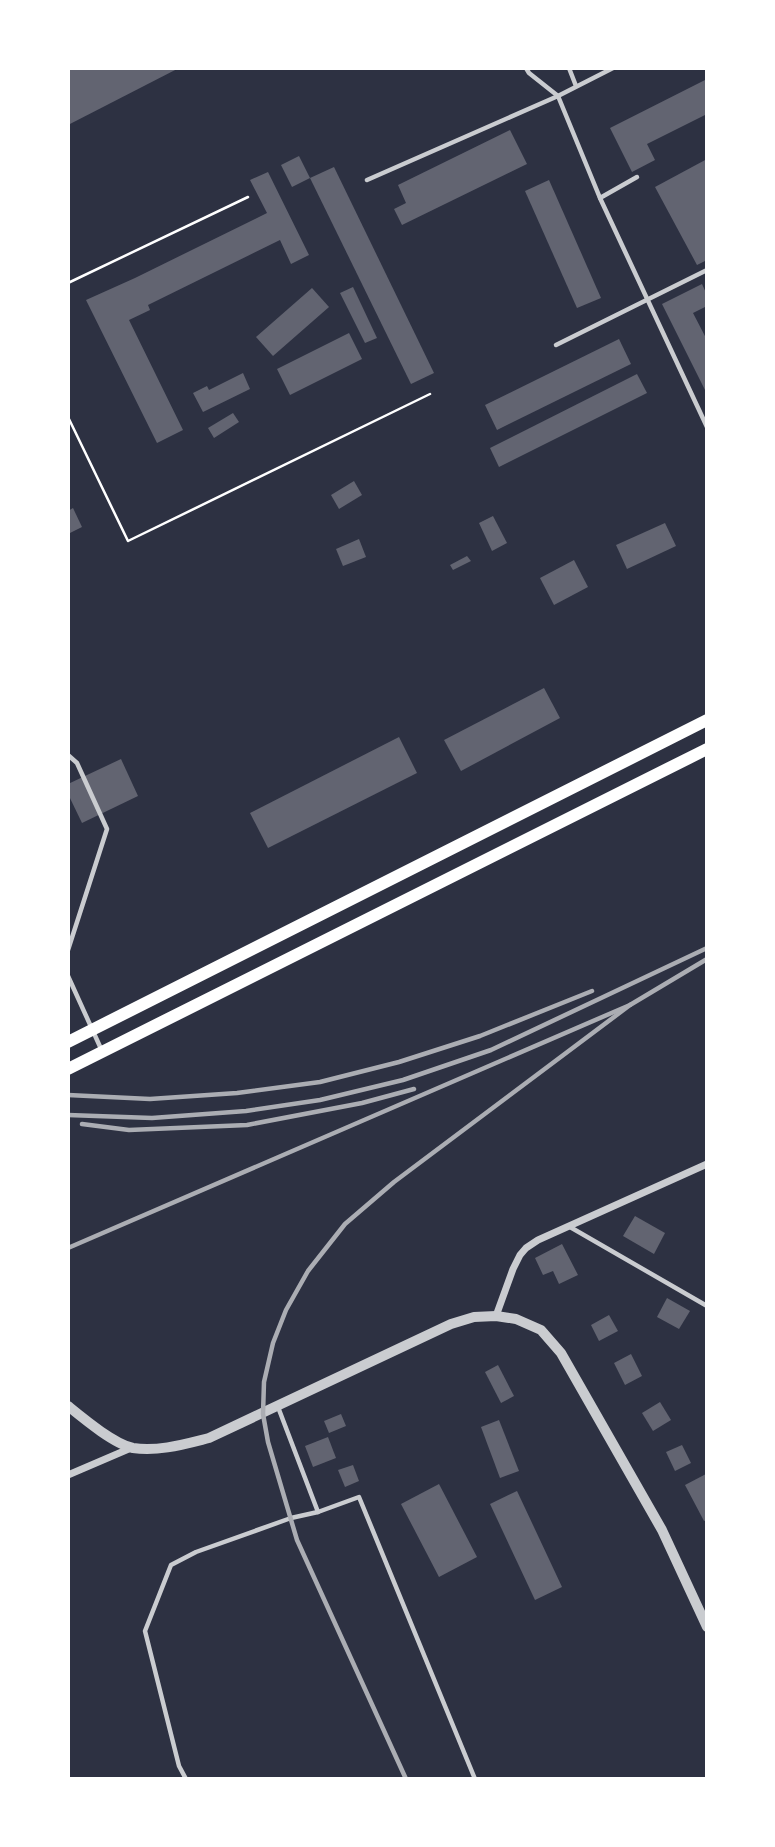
<svg xmlns="http://www.w3.org/2000/svg" width="775" height="1847" font-family="'Roboto Condensed',sans-serif">
  <rect width="100%" height="100%" fill="#2d3142"/>
  <g fill="#626471">
    <path d="M 68,68 L 179,68 L 68,125 Z"/>
    <path d="M 707,79 L 707,114 L 647,144 L 655,160 L 632,172 L 610,128 Z"/>
    <path d="M 510,130 L 527,164 L 402,225 L 394,209 L 406,203 L 398,185 Z"/>
    <path d="M 299,156 L 310,178 L 292,187 L 281,165 Z"/>
    <path d="M 707,159 L 707,260 L 697,265 L 655,187 Z"/>
    <path d="M 334,167 L 434,373 L 411,384 L 310,178 Z"/>
    <path d="M 268,172 L 309,255 L 291,264 L 280,240 L 148,305 L 150,310 L 129,320 L 183,430 L 157,443 L 86,300 L 135,278 L 267,213 L 250,180 Z"/>
    <path d="M 549,180 L 601,298 L 577,308 L 525,191 Z"/>
    <path d="M 702,284 L 707,295 L 707,306 L 693,313 L 707,340 L 707,394 L 662,304 Z"/>
    <path d="M 353,287 L 377,338 L 365,343 L 340,293 Z"/>
    <path d="M 312,288 L 329,307 L 273,356 L 256,337 Z"/>
    <path d="M 349,333 L 362,359 L 290,395 L 277,369 Z"/>
    <path d="M 619,339 L 631,364 L 497,430 L 485,405 Z"/>
    <path d="M 243,373 L 250,389 L 203,412 L 193,393 L 207,386 L 209,390 Z"/>
    <path d="M 637,374 L 647,393 L 499,467 L 490,448 Z"/>
    <path d="M 233,413 L 239,422 L 214,438 L 208,428 Z"/>
    <path d="M 354,481 L 362,495 L 339,509 L 331,495 Z"/>
    <path d="M 73,508 L 82,527 L 68,534 L 68,511 Z"/>
    <path d="M 493,516 L 507,543 L 492,551 L 479,523 Z"/>
    <path d="M 665,523 L 676,546 L 627,569 L 616,545 Z"/>
    <path d="M 359,539 L 366,557 L 343,566 L 336,549 Z"/>
    <path d="M 467,556 L 471,561 L 453,570 L 450,565 Z"/>
    <path d="M 574,560 L 588,587 L 554,605 L 540,578 Z"/>
    <path d="M 544,688 L 560,718 L 461,771 L 444,740 Z"/>
    <path d="M 399,737 L 417,773 L 268,848 L 250,813 Z"/>
    <path d="M 121,759 L 138,796 L 82,823 L 68,794 L 68,784 Z"/>
    <path d="M 635,1216 L 665,1233 L 654,1254 L 623,1236 Z"/>
    <path d="M 562,1244 L 578,1275 L 559,1284 L 553,1271 L 543,1275 L 535,1258 Z"/>
    <path d="M 667,1298 L 690,1311 L 679,1329 L 657,1317 Z"/>
    <path d="M 609,1315 L 618,1331 L 599,1341 L 591,1325 Z"/>
    <path d="M 631,1354 L 642,1376 L 625,1385 L 614,1363 Z"/>
    <path d="M 498,1365 L 514,1396 L 501,1403 L 485,1372 Z"/>
    <path d="M 660,1402 L 671,1420 L 653,1431 L 642,1413 Z"/>
    <path d="M 341,1414 L 346,1426 L 329,1433 L 324,1421 Z"/>
    <path d="M 499,1420 L 519,1471 L 500,1478 L 481,1427 Z"/>
    <path d="M 328,1437 L 336,1458 L 313,1467 L 305,1446 Z"/>
    <path d="M 682,1445 L 691,1463 L 675,1471 L 666,1452 Z"/>
    <path d="M 353,1465 L 359,1481 L 345,1487 L 338,1470 Z"/>
    <path d="M 706,1474 L 707,1520 L 704,1521 L 685,1485 Z"/>
    <path d="M 439,1484 L 477,1557 L 439,1577 L 401,1504 Z"/>
    <path d="M 517,1491 L 562,1587 L 535,1600 L 490,1504 Z"/>
  </g>
  <g fill="none" stroke-linecap="round" stroke-linejoin="round">
    <g stroke="#fff" stroke-width="2.5">
      <path d="M 68,283 L 248,197"/>
      <path d="M 68,417 L 128,541 L 430,394"/>
    </g>
    <g stroke="#caccd0" stroke-width="4.5">
      <path d="M 526,68 L 529,73 L 558,96 L 613,68"/>
      <path d="M 569,68 L 576,86"/>
      <path d="M 367,180 L 558,96 L 600,198 L 707,427"/>
      <path d="M 600,198 L 637,177"/>
      <path d="M 556,345 L 707,270"/>
      <path d="M 68,755 L 77,763 L 107,829 L 68,950"/>
      <path d="M 68,976 L 102,1051"/>
      <path d="M 570,1227 L 707,1306"/>
      <path d="M 278,1407 L 318,1512 L 359,1497 L 475,1779"/>
      <path d="M 186,1779 L 179,1766 L 145,1631 L 171,1565 L 196,1552 L 291,1518 L 318,1512"/>
    </g>
    <g stroke="#caccd0" stroke-width="7">
      <path d="M 496,1316 L 513,1269 L 520,1255 L 526,1248 L 538,1240 L 707,1164"/>
      <path d="M 68,1475 L 131,1448"/>
    </g>
    <path stroke="#caccd0" stroke-width="10" d="M 68,1406 C 84,1419 114,1444 133,1448 C 158,1452 185,1444 209,1438 L 451,1324 L 474,1317 L 496,1316 L 516,1319 L 541,1330 L 561,1353 L 662,1530 L 707,1627"/>
    <g stroke="#fff" stroke-width="12">
      <path d="M 68,1042 L 707,720"/>
      <path d="M 68,1069 L 707,749"/>
    </g>
    <g stroke="#abadb3" stroke-width="4.5">
      <path d="M 68,1095 L 150,1099 L 237,1093 L 320,1082 L 399,1062 L 480,1036 L 592,991"/>
      <path d="M 68,1115 L 152,1118 L 246,1111 L 320,1100 L 403,1080 L 491,1050 L 707,948"/>
      <path d="M 82,1124 L 129,1130 L 247,1125 L 362,1103 L 414,1089"/>
      <path d="M 68,1248 L 630,1005 L 707,959"/>
      <path d="M 406,1779 L 297,1540 L 268,1442 L 263,1414 L 264,1382 L 273,1343 L 286,1310 L 308,1271 L 345,1224 L 394,1182 L 630,1005"/>
    </g>
  </g>
  <rect width="775" height="1847" fill="none" stroke="#ffffff" stroke-width="140"/>
</svg>
